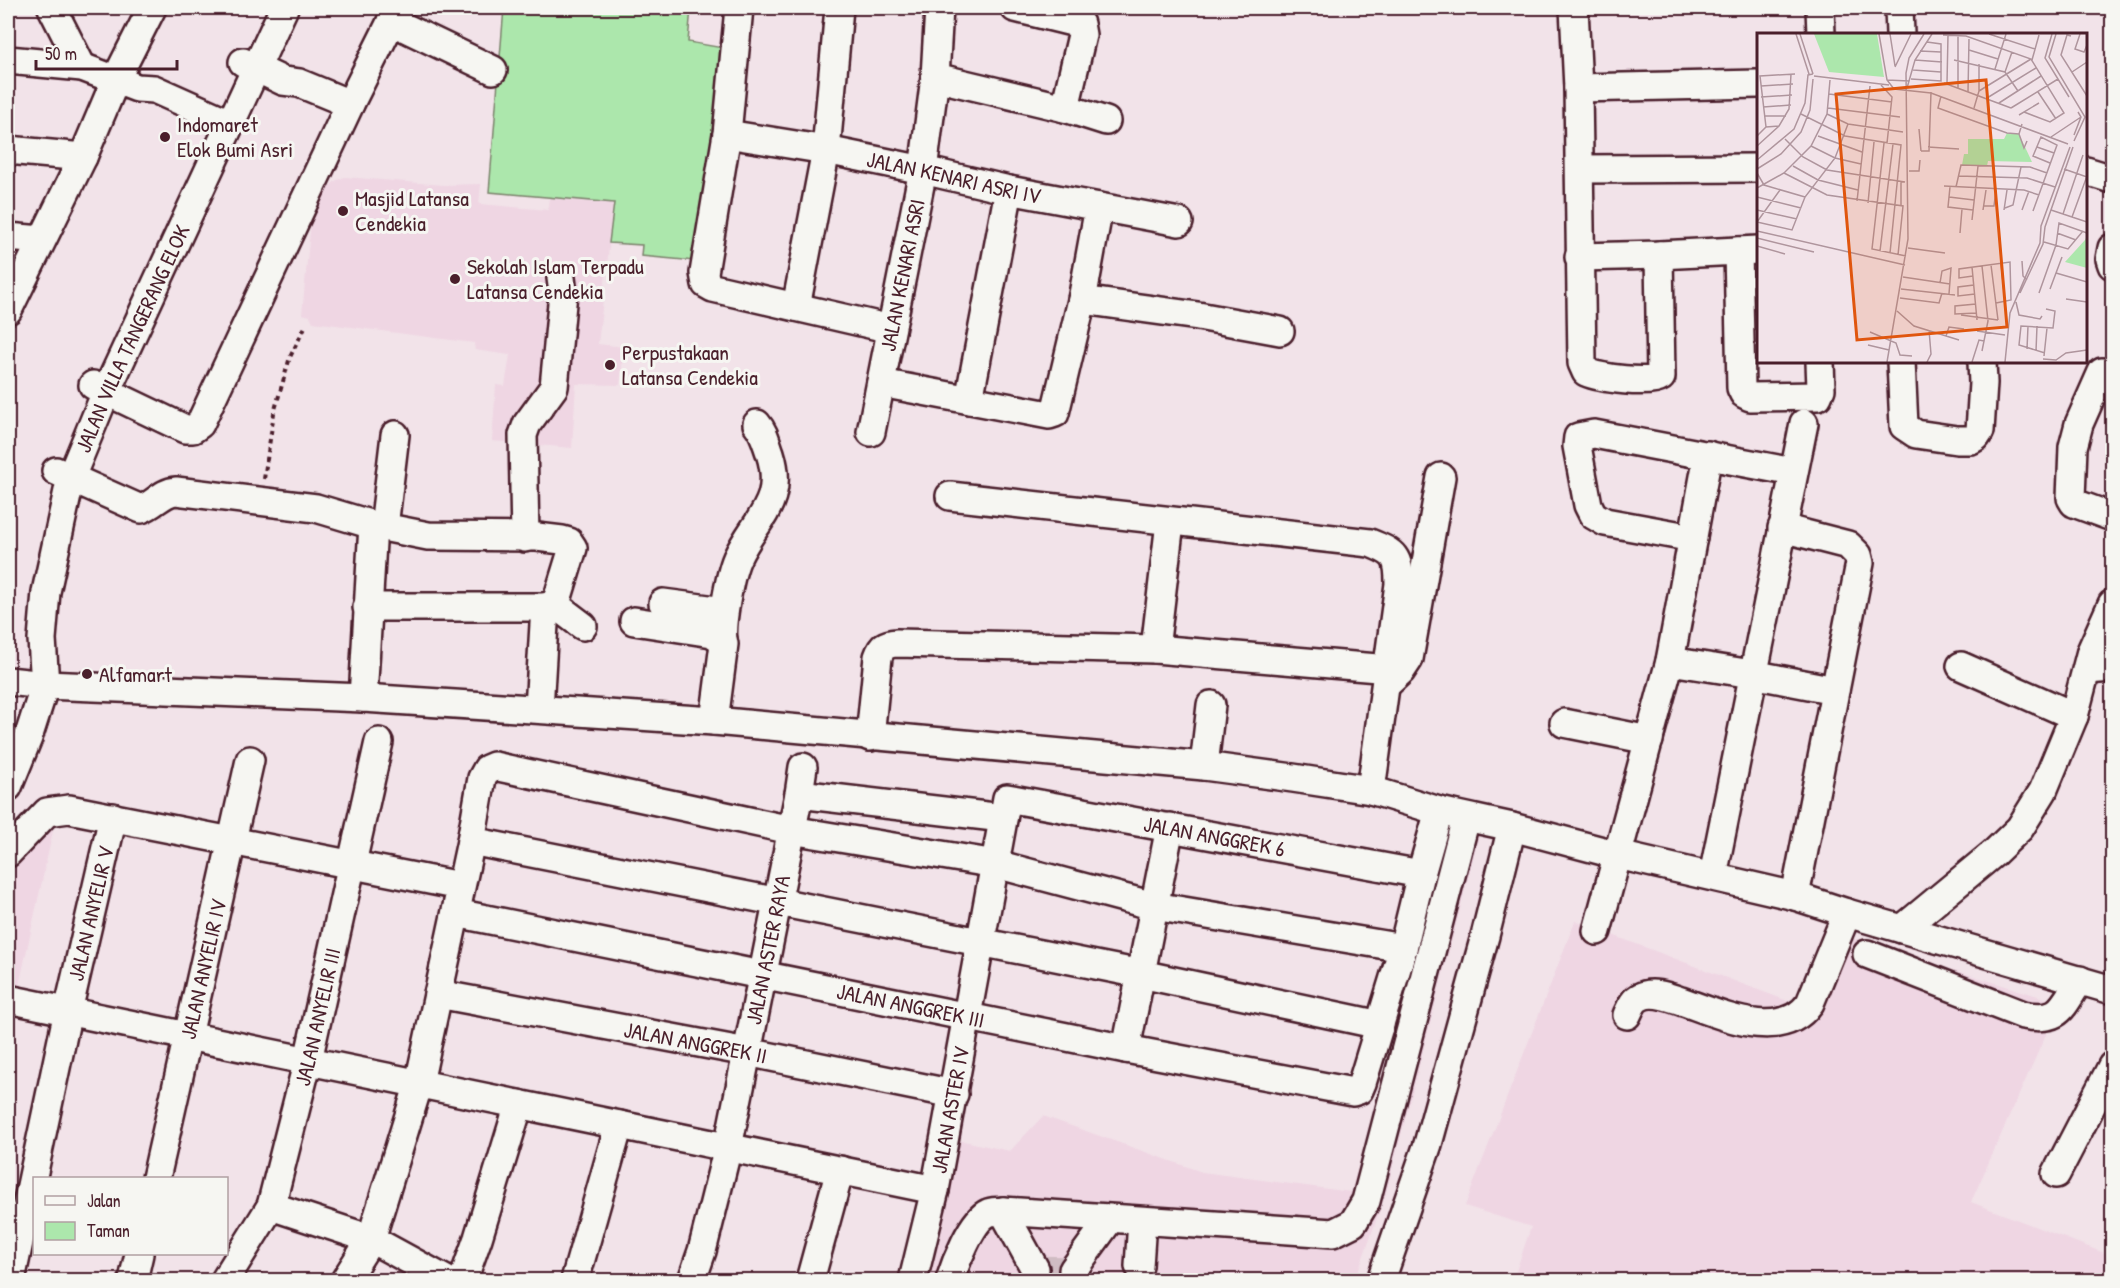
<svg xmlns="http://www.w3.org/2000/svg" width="2120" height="1288" font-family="'Patrick Hand',sans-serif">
  <rect width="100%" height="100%" fill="#f2e3e9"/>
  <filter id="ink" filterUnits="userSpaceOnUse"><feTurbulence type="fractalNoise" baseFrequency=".0167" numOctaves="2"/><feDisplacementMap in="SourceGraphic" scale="12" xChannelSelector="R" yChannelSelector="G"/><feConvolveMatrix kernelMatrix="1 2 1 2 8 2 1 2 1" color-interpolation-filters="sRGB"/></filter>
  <g filter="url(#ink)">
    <g fill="#efd6e3">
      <path d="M 345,177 L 444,185 L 481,184 L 479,204 L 548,210 L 549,197 L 614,203 L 598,344 L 624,347 L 620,385 L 576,384 L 572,448 L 492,441 L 496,385 L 505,386 L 510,355 L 475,350 L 474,343 L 313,322 L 310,316 L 302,314 L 313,199 L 337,180 Z"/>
      <path d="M 38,801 L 53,831 L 8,1036 L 8,833 Z"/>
      <path d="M 1453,831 L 1479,836 L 1386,1193 L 1355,1280 L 930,1280 L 959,1140 L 1010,1151 L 1043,1116 L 1202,1172 L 1351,1192 Z"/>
      <path d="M 1575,921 L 1798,1005 L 1832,932 L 2060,1003 L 1971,1202 L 2112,1256 L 2112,1280 L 1513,1280 L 1531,1227 L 1465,1206 Z"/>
    </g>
    <path fill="#ace7ac" stroke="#7b836c" stroke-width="1.5" d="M 504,8 L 691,8 L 688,42 L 735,50 L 706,262 L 641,256 L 642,245 L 609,243 L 614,203 L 489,192 Z"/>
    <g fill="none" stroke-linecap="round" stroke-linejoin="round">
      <path stroke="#d0bcc3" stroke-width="27" stroke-dasharray="27 14" stroke-linecap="butt" d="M 1035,1269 L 1073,1270"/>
      <g stroke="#4a1f2b" stroke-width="32">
        <g id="minor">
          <path d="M 52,8 L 82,67"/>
          <path d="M 739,8 L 727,134 L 704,273 L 706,284 L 713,288 L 891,329"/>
          <path d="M 1015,8 L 1080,24 L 1082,35 L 1065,108"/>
          <path d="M 1574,8 L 1578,88 L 1582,363 L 1586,372 C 1600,378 1650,385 1661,377 L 1659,255"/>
          <path d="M 1820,8 L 1821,34"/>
          <path d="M 1899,8 L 1900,34"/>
          <path d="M 391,21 L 493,70"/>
          <path d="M 8,60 L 82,67 L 137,88 L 154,89 L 230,123"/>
          <path d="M 243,62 L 283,81 L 299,83 L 350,104"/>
          <path d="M 935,77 L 1065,108 L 1106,121"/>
          <path d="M 1578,88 L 1758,84"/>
          <path id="s1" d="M 727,134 L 826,150 L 923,170 L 1009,190 L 1179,222"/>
          <path d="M 8,150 L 83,157"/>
          <path d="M 1580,169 L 1758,168"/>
          <path d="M 2086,171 L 2112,179"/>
          <path d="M 8,237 L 41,240"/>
          <path d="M 2112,248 L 2110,259 L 2112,265"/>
          <path d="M 1738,251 L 1741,388 L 1744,394 L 1750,397 L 1818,396 L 1821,389 L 1820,362"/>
          <path d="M 1579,257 L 1659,255 L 1758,250"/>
          <path d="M 1082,300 L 1198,316 L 1280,331"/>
          <path d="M 796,307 L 826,150 L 839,8"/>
          <path d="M 8,310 L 83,157 L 116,79 L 152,8"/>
          <path d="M 1901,362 L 1904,426 L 1916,434 L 1957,440 L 1971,440 L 1976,437 L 1980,431 L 1983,383 L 1982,362"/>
          <path d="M 2102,372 L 2079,424 L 2073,447 L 2071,498 L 2074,503 L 2112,517"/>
          <path d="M 881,383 L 1049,415 L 1055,413 L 1082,300 L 1099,207"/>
          <path d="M 93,385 L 185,429 L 193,429 L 200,424 L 350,104 L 398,8"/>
          <path d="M 969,400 L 1009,190"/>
          <path id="s2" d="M 871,432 L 923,170 L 935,77 L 939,8"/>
          <path d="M 56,471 L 141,509 C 154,505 162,492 176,491 L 316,508 L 373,525 L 428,536 L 537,537 L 562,540 L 569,542 L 573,548 L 558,597 L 554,604 L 545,607 L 367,607"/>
          <path d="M 950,496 L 1370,543 C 1395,553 1399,556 1399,584 L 1371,790"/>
          <path d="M 384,527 L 395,435"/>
          <path d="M 1782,528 L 1848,545 L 1858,555 L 1860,563 L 1795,896"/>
          <path d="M 525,538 L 523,435 L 527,424 L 554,387 L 563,293 L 561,278"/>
          <path d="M 1693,538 L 1605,522 L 1593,515 L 1588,505 L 1577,446 L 1578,437 L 1594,434 L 1793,472"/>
          <path d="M 663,603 L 724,611"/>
          <path d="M 554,604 L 583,626"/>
          <path d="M 634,621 L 712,633 L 723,640"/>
          <path d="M 1155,649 L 1170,522"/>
          <path d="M 1670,661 L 1752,674 L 1835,690"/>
          <path d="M 1961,666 L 2074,716"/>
          <path d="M 2087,670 L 2112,668"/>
          <path d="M 8,681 L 45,685 L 363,698 L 714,721 L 1204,766 L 1293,778 L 1371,790 L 1439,811 L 1512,827 L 1618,855 L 1795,896 L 1847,913 L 2112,990"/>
          <path d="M 1387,684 L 1401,671 L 1409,659 L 1441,477"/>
          <path d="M 363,698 L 373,525"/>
          <path d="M 539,709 L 545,607"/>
          <path d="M 714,721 L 724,644 C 719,629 730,574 737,558 C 755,519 786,503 770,453 C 766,442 764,432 757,424"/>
          <path d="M 1564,723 L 1649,740"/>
          <path d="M 870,737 L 878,657 C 882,646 885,644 897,643 L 1155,649 L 1389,669"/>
          <path d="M 1204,766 L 1211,705"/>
          <path id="s3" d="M 8,787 L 28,738 L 45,685 L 42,639 L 46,592 L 71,477 L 106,392 L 284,8"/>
          <path d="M 799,794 L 1003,818"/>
          <path d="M 471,841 L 1141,974 L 1380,1025"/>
          <path d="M 8,853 L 47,812 L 69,809 L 460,886"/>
          <path d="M 1713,876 L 1804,423"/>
          <path id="s4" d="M 456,913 L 1126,1049 L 1353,1092 L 1359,1090 L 1362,1083 L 1403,948 L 1421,874 L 1439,811"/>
          <path d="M 1902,929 L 1994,853 L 2020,828 L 2043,791 L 2074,716 L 2091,651 L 2112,604"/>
          <path d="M 1597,931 L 1670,661 L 1708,455"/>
          <path d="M 1867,954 L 2023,1015 C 2061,1022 2061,1008 2080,980"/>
          <path id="s5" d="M 438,994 L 747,1052 L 954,1094"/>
          <path d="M 8,999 L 935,1190"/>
          <path d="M 1627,1015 C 1630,1009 1633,1000 1640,997 C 1652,990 1669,997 1681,1001 C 1719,1014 1781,1044 1810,1003 L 1847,913"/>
          <path d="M 1126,1049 L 1170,827"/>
          <path d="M 2056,1174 L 2112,1066"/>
          <path id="s6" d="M 156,1178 L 250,760"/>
          <path d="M 271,1206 L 371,1239 L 446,1280"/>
          <path d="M 1003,1211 L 1035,1269"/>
          <path d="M 1139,1266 L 1142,1221"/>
          <path d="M 1073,1270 L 1110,1219"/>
          <path id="s7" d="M 11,1280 L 68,1011 L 113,817"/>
          <path d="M 133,1280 L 139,1254"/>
          <path id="s8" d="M 225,1280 L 271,1206 L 308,1060 L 379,742"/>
          <path d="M 345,1280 L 371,1239 L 419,1083 L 471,841 L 482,778 L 487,769 L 494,766 L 791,830 L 996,864 L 1154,906 L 1403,948"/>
          <path d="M 463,1280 L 478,1238 L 519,1104"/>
          <path d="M 575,1280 L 619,1125"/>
          <path id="s9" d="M 692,1280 L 702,1251 L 728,1147 L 799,794 L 803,767"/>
          <path d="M 810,1280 L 840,1170"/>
          <path id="s10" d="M 913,1280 L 935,1190 L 1007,798 L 1421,874"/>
          <path d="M 950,1280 C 955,1264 972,1220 988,1213 C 992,1211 998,1212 1003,1211 L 1333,1233 L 1353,1223 L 1366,1201 L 1466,818"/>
          <path d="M 1381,1280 L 1428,1144 L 1485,936 L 1512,827"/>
        </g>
      </g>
      <path stroke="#4a1f2b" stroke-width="4" stroke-dasharray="4.5 4.5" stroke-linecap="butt" d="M 264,479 L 274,413 L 290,357 L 305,327"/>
      <use href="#minor" stroke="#f6f6f2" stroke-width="27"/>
    </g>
  </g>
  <g fill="#4a1f2b" stroke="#f6f6f2" stroke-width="2">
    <circle cx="165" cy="137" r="6"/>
    <circle cx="343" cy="211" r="6"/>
    <circle cx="455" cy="279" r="6"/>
    <circle cx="610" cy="365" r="6"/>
    <circle cx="87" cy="674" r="6"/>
  </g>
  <g text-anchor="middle" stroke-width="6" stroke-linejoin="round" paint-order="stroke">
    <g font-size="22" fill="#4a1f2b" stroke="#f6f6f2" text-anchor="start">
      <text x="177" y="132">Indomaret<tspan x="177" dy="25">Elok Bumi Asri</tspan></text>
      <text x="355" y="206">Masjid Latansa<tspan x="355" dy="25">Cendekia</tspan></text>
      <text x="467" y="274">Sekolah Islam Terpadu<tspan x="467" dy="25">Latansa Cendekia</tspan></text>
      <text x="622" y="360">Perpustakaan<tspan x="622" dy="25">Latansa Cendekia</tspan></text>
      <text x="99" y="682">Alfamart</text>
    </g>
    <g font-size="22" fill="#4a1f2b" stroke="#f6f6f2">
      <text dy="8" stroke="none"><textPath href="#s1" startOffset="231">JALAN KENARI ASRI IV</textPath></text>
      <text dy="8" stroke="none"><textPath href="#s2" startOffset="160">JALAN KENARI ASRI</textPath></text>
      <text dy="8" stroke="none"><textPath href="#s3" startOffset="471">JALAN VILLA TANGERANG ELOK</textPath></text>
      <text dy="8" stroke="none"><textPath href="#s10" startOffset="702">JALAN ANGGREK 6</textPath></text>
      <text dy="8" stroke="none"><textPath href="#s7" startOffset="375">JALAN ANYELIR V</textPath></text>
      <text dy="8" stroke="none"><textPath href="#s9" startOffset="339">JALAN ASTER RAYA</textPath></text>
      <text dy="8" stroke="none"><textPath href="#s6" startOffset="214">JALAN ANYELIR IV</textPath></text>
      <text dy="8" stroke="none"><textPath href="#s4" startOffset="464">JALAN ANGGREK III</textPath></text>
      <text dy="8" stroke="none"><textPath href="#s8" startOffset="282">JALAN ANYELIR III</textPath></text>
      <text dy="8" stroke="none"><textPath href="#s5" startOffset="262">JALAN ANGGREK II</textPath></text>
      <text dy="8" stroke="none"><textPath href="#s10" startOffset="174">JALAN ASTER IV</textPath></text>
    </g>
  </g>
  <g transform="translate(1757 33)">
    <rect width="330" height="330" fill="#f2e3e9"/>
    <path d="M 57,1 L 120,1 L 127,44 L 72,39 ZM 250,100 L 262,101 L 275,129 L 231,128 L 230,133 L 205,132 L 207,121 L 211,121 L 211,106 L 247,106 ZM 330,203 L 330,235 L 308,229 L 328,207 Z" fill="#ace7ac"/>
    <path fill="none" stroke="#af959d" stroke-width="1.5" d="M 39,1 L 52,41M 43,1 L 56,41M 122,1 L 130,47 L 137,56 L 174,60 L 311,111M 133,1 L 138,33M 232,1 L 278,16M 295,1 L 288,25 L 312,64M 299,1 L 292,24 L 328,84 L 317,108M 323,1 L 318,16 L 327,19 L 330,12M 186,2 L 209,3 L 274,26 L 307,80 L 293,89 L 267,79M 201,2 L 201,55M 314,3 L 310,2 L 304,22 L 330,63M 212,17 L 241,26M 163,18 L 184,19M 158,27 L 185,29M 197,27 L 248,39 L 261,58M 275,27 L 282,2M 138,34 L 154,1M 238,36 L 249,1M 156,37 L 184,39M 248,39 L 255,19M 315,39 L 330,29M 57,43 L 132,52M 154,46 L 184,48 L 184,11 L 170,9M 130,47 L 152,48M 187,50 L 254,75M 190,50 L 191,2M 124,52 L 135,64 L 130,110M 4,53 L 36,51M 150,55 L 158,27 L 175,1M 222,58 L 274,26M 211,59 L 212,6M 281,59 L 299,86M 72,61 L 135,69M 184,63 L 181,75 L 250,100 L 262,101 L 265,91M 4,64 L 35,62M 230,65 L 279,35M 242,70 L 284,43M 6,74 L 34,72M 71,75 L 143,84M 217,75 L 222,58 L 222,31M 254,75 L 301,46M 44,81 L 88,103 L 144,112 L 133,220M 70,81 L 91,91 L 146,99M 262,82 L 282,70M 8,83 L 29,83M 9,94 L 3,43 L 38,41M 162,96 L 164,118M 262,101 L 267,115 L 270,108M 317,102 L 324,84 L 321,79M 0,103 L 9,94 L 22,93M 61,103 L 105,119M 294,104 L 324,84M 28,106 L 46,124 L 70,137 L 148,149M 127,110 L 115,216 L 149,223M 0,113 L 22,93 L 32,76 L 34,41M 54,113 L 78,125 L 104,131M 171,114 L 202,116M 280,114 L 297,120M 164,118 L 172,118 L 174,59M 0,127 L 37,96 L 48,70 L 51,42 L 56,41M 36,133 L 61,147 L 101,157M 0,136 L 24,121 L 44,99 L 53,77 L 56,46M 307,136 L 330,144M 152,138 L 162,138 L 163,127M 0,140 L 7,152 L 48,164M 27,140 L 70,162 L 146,173 L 141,222M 201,143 L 270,145 L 298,154M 187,153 L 267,157 L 282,162M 193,154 L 191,174 L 216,177M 199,154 L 204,132 L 273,134 L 290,140M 0,155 L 27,140 L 54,113 L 70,81 L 73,47M 0,164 L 44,175M 192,164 L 217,167M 100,168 L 113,53M 111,170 L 117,109M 144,173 L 144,148M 227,173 L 237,173 L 239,157M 248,175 L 256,172 L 264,134M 0,177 L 40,186M 226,177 L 229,157M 247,177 L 250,157M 265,177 L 272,158M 294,177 L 330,189M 276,178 L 300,112 L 284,104 L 276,123 L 293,130M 306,181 L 326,122M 315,184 L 330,143M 215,187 L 221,133M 0,189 L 35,197 L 48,164 L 78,125 L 91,91M 0,189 L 23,157M 0,198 L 148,232M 203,200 L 205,176M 300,200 L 319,207M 0,205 L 57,219M 287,209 L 311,216 L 326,198M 0,213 L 28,221M 151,215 L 188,220M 123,218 L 136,111M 265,228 L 266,243 L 270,247M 244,231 L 247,259M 234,232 L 241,287M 225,233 L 231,288 L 225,318M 215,234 L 220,287M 299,240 L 330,249M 216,243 L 202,245 L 202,236 L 253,229 L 254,267 L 239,270M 146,244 L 193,251M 183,250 L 185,238 L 194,235 L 192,261M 217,252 L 201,254 L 201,263 L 218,261M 144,256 L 198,262M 293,256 L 305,224M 263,260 L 286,211 L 288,194 L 316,114M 282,260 L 299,212 L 302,190 L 330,200M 143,265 L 182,270 L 185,260M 309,266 L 330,269M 259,269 L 262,282 L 283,286 L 285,283M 219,271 L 198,273 L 198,281 L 220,280M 140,278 L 157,293 L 202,307M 204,282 L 241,287M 220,298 L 248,302M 113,299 L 139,310 L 143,322 L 155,323M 189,303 L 192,294 L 207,296M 111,312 L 132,317M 270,316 L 271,293M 279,318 L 280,293M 288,320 L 262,312 L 264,293 L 296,295 L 298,278 L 289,276M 287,323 L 290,295M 286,326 L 299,327 L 309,320 L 330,317M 130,329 L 151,206 L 149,40 L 152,25 L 167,1M 170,329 L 174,321 L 172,297M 215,329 L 222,307 L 227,308M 248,329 L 253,280 L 283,210 L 284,193 L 313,114"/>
    <path fill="#e0560e" fill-opacity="0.15" stroke="#e0560e" stroke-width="3" d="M 229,47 L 250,294 L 100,307 L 79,61 Z"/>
    <rect width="330" height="330" fill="none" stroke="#4a1f2b" stroke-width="3"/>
  </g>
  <rect width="2120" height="1288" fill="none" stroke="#f6f6f2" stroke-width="30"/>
  <rect x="15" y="15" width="2090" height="1258" fill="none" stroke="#4a1f2b" stroke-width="2" filter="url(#ink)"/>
  <rect x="33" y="1177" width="195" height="78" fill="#f6f6f2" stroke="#b1a0a2" stroke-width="1.5"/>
  <rect x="45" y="1196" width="30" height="9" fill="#f6f6f2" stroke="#b1a0a2" stroke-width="1.5"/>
  <text x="87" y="1207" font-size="18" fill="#4a1f2b">Jalan</text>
  <rect x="45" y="1222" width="30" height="18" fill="#ace7ac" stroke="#b1a0a2" stroke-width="1.5"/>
  <text x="87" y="1237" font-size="18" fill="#4a1f2b">Taman</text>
  <path d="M36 60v9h141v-9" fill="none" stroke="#4a1f2b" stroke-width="3"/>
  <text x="45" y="60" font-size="18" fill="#4a1f2b" stroke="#f6f6f2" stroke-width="4.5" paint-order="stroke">50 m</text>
</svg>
